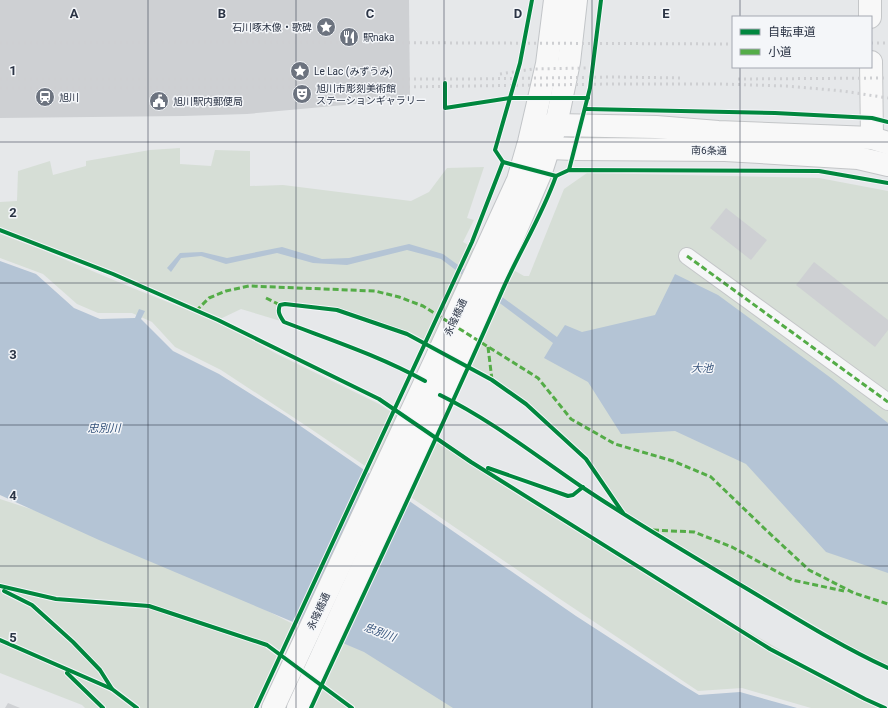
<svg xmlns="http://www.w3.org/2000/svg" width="888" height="708" font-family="Roboto,'Noto Sans JP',sans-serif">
  <rect width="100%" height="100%" fill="#e6e8ea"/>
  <g fill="#d6ded6">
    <path d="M 180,148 L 180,164 L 211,166 L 215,150 L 250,151 L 250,186 L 283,185 L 411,201 L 429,192 L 447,168 L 484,167 L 467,218 L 474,220 L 463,242 L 524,276 L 529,276 L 564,189 L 587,173 L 819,178 L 888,191 L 888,668 L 819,632 L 623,513 L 586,459 L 526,404 L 492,380 L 407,334 L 337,310 L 285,304 L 280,305 C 277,312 280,316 284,322 L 241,309 L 218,320 L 113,274 L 0,230 L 0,202 L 17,201 L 18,171 L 50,161 L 53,175 L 86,166 L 86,161 L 150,150 Z"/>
    <path d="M 0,234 L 40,249 L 135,289 L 223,324 L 277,354 L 379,404 L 539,508 L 850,691 L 888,708 L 811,708 L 742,688 L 698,691 L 557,597 L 308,427 L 221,370 L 175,347 L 152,322 L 132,313 L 98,313 L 77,304 L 43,274 L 0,258 Z"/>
    <path d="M 0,499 L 52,516 L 195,574 L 295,625 L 255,708 L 85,708 L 82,705 L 0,673 Z"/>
    <path d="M 345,639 L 459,708 L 314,708 Z"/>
  </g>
  <g fill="#b4c4d5">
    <path d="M 409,244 L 443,254 L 557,337 L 565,325 L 582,332 L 655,315 L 675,274 L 718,295 L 831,378 L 888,423 L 888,573 L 826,552 L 746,464 L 675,431 L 621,434 L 588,382 L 544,358 L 553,343 L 441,259 L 407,250 L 347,265 L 313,263 L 277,253 L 226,264 L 201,256 L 181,258 L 171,272 L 167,268 L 180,253 L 202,252 L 227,258 L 282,247 L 322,259 L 349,258 Z"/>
    <path d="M 0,261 L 36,274 L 74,308 L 100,319 L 135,318 L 139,309 L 145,311 L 141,319 L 173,351 L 219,374 L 286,416 L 576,616 L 681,684 L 699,695 L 740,692 L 797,708 L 453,708 L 364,652 L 99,540 L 0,495 Z"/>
  </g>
  <g fill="#ced0d3">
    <path d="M 0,0 L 409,0 L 410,99 L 247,114 L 183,116 L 0,118 Z"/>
    <path d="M 726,208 L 767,240 L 751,260 L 710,228 Z"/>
    <path d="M 814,262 L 888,320 L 888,330 L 875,347 L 796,285 Z"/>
    <path d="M 8,703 L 20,708 L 5,708 Z"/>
  </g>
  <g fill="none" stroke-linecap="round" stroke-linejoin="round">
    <g stroke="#c4c6c8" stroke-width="18">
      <path id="street" d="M 687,256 L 888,402"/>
    </g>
    <g stroke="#c4c6c8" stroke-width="24">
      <g id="secondary">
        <path d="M 870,0 L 870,17"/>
        <path d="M 871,62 L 872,138"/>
        <path d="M 538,126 L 556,125 L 656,127 L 718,132 L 872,138 L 888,143"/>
        <path d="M 531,143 L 549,148 L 575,149 L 725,150 L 858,158 L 888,165"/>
      </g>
    </g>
    <g stroke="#c2c5c8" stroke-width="24">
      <g id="primary">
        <path d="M 273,708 L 435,361 L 518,180 L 529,142 L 547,64 L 555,0"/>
        <path d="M 298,708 L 502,262 L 541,172 L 556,125 L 569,62 L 576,0"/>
      </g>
    </g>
    <use href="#street" stroke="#f5f6f7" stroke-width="16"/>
    <use href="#secondary" stroke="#f8f8f8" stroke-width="22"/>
    <use href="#primary" stroke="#f8f8f8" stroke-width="22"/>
    <g stroke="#cecfd2" stroke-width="3" stroke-dasharray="2 4" stroke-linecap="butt">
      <path d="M 0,43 L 227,42 L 733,44"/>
      <path d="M 871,43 L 888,43"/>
      <path d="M 500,74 L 533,69 L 587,68"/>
      <path d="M 0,79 L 470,79 L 614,77 L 684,78"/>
      <path d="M 738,79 L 888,78"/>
      <path d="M 0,88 L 402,87 L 610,84 L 721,84 L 786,86 L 843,91 L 888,98"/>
    </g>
    <g stroke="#54ac47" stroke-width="3" stroke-dasharray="6 3" stroke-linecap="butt">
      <path d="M 687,256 L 888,402"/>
      <path d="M 266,298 L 280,305"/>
      <path d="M 196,311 L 209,298 L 226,291 L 249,286 L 375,291 L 399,297 L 423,306 L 538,378 L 571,419 L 615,444 L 673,461 L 711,477 L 766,530 L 809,570 L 854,593 L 888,604"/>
      <path d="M 488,347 L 492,380"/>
      <path d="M 653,530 L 694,532 L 732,547 L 792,580 L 844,591"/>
    </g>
    <g stroke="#f4f6f9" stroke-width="6">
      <g id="cycleway">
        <path d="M 445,83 L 445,108 L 510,98 L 588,98"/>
        <path d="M 586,109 L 775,113 L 872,118 L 888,122"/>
        <path d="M 503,162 L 556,176"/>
        <path d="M 569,170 L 590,88 L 601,0"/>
        <path d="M 0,230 L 113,274 L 218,320 L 379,399 L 471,462 L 770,649 L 865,699 L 885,708"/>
        <path d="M 425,381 C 380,356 331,340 284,322 C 280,316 277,312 280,305 L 285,304 L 337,310 L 407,334 L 492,380 L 526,404 L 586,459 L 623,513"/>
        <path d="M 440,395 C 491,420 535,455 582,487 C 634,522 689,554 744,587 C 791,615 838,645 888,668"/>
        <path d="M 488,468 L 568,496 L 573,495 L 583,487"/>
        <path d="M 0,586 L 56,599 L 149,606 L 267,645 L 352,708"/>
        <path d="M 4,591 L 32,605 L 73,642 L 100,670 L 112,689"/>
        <path d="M 0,640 L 112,689 L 137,708"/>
        <path d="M 67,673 L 103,708"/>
        <path d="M 256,708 L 472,242 L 503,162 L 495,150 L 520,63 L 532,0"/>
        <path d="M 311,708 C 375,569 441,431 502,291 C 519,252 542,216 556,176 L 569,170 L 819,171 L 888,183"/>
      </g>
    </g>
    <use href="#cycleway" stroke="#00873e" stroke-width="4"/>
  </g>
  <path fill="none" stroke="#2b3445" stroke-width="1" stroke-opacity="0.55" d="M 148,0 L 148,708M 296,0 L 296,708M 444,0 L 444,708M 592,0 L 592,708M 740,0 L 740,17M 740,67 L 740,708M 0,142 L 888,142M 0,283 L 888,283M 0,425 L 888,425M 0,566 L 888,566"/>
  <defs>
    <g id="sight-disc" transform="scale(1)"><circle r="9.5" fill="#6c737f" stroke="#f4f6f9"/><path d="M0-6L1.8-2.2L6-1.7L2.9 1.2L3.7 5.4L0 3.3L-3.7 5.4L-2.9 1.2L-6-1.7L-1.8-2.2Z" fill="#fff"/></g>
    <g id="restaurant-disc" transform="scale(1)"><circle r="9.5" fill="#6c737f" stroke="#f4f6f9"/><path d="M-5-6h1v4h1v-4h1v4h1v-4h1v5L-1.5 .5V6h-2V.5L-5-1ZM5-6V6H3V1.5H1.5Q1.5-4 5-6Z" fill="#fff"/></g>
    <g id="theatre-disc" transform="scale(1)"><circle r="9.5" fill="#6c737f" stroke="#f4f6f9"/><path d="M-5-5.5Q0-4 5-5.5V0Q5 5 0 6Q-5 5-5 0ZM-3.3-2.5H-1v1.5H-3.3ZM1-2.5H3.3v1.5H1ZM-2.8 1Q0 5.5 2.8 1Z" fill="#fff"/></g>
    <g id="station-disc" transform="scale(1)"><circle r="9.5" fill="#6c737f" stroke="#f4f6f9"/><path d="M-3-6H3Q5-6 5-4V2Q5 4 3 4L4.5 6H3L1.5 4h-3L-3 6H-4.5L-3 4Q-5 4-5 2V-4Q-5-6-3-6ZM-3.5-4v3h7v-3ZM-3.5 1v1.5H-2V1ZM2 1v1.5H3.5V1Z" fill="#fff"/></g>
    <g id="civic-disc" transform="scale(1)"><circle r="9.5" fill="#6c737f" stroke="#f4f6f9"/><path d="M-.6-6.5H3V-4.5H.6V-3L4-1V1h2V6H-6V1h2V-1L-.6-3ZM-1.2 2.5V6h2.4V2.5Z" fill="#fff"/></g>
  </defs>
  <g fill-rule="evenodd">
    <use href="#sight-disc" x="326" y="27"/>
    <use href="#restaurant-disc" x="349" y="37"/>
    <use href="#sight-disc" x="300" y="71"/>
    <use href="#theatre-disc" x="302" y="94"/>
    <use href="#station-disc" x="45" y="97"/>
    <use href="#civic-disc" x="159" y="101"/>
  </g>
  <g text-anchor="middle" stroke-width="3" stroke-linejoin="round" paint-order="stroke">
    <g font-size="10" fill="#2b3445" stroke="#f4f6f9" text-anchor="start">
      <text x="312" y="31" text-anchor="end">石川啄木像・歌碑</text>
      <text x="363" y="41">駅naka</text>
      <text x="314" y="75">Le Lac (みずうみ)</text>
      <text x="316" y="92">旭川市彫刻美術館<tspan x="316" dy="12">ステーションギャラリー</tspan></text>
      <text x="59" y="101">旭川</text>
      <text x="173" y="105">旭川駅内郵便局</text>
    </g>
    <g font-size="10" fill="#2b3445" stroke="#f4f6f9">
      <text transform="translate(709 150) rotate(1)" y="4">南6条通</text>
      <text transform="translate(455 317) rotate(-65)" y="4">永隆橋通</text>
      <text transform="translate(318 611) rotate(-65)" y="4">永隆橋通</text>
    </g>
    <g font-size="11" font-style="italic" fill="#34527a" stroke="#f4f6f9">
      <text x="702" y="372">大池</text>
      <text x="104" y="432">忠別川</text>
      <text transform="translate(380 632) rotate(20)" y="4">忠別川</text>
    </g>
  </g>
  <g font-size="13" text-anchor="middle" font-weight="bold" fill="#2b3445" stroke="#f4f6f9" stroke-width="3" stroke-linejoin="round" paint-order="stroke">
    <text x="74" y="18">A</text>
    <text x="222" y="18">B</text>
    <text x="370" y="18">C</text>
    <text x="518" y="18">D</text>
    <text x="666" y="18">E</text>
    <text x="13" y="75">1</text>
    <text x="13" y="217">2</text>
    <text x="13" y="359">3</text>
    <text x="13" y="500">4</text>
    <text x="13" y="642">5</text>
  </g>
  <rect x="732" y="16" width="140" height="52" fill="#f4f6f9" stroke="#a4a8b1"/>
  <rect x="740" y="29" width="20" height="6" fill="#00873e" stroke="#a4a8b1"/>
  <text x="768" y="36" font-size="12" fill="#2b3445">自転車道</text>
  <rect x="740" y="49" width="20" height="6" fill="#54ac47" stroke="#a4a8b1"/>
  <text x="768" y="56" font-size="12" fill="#2b3445">小道</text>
</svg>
